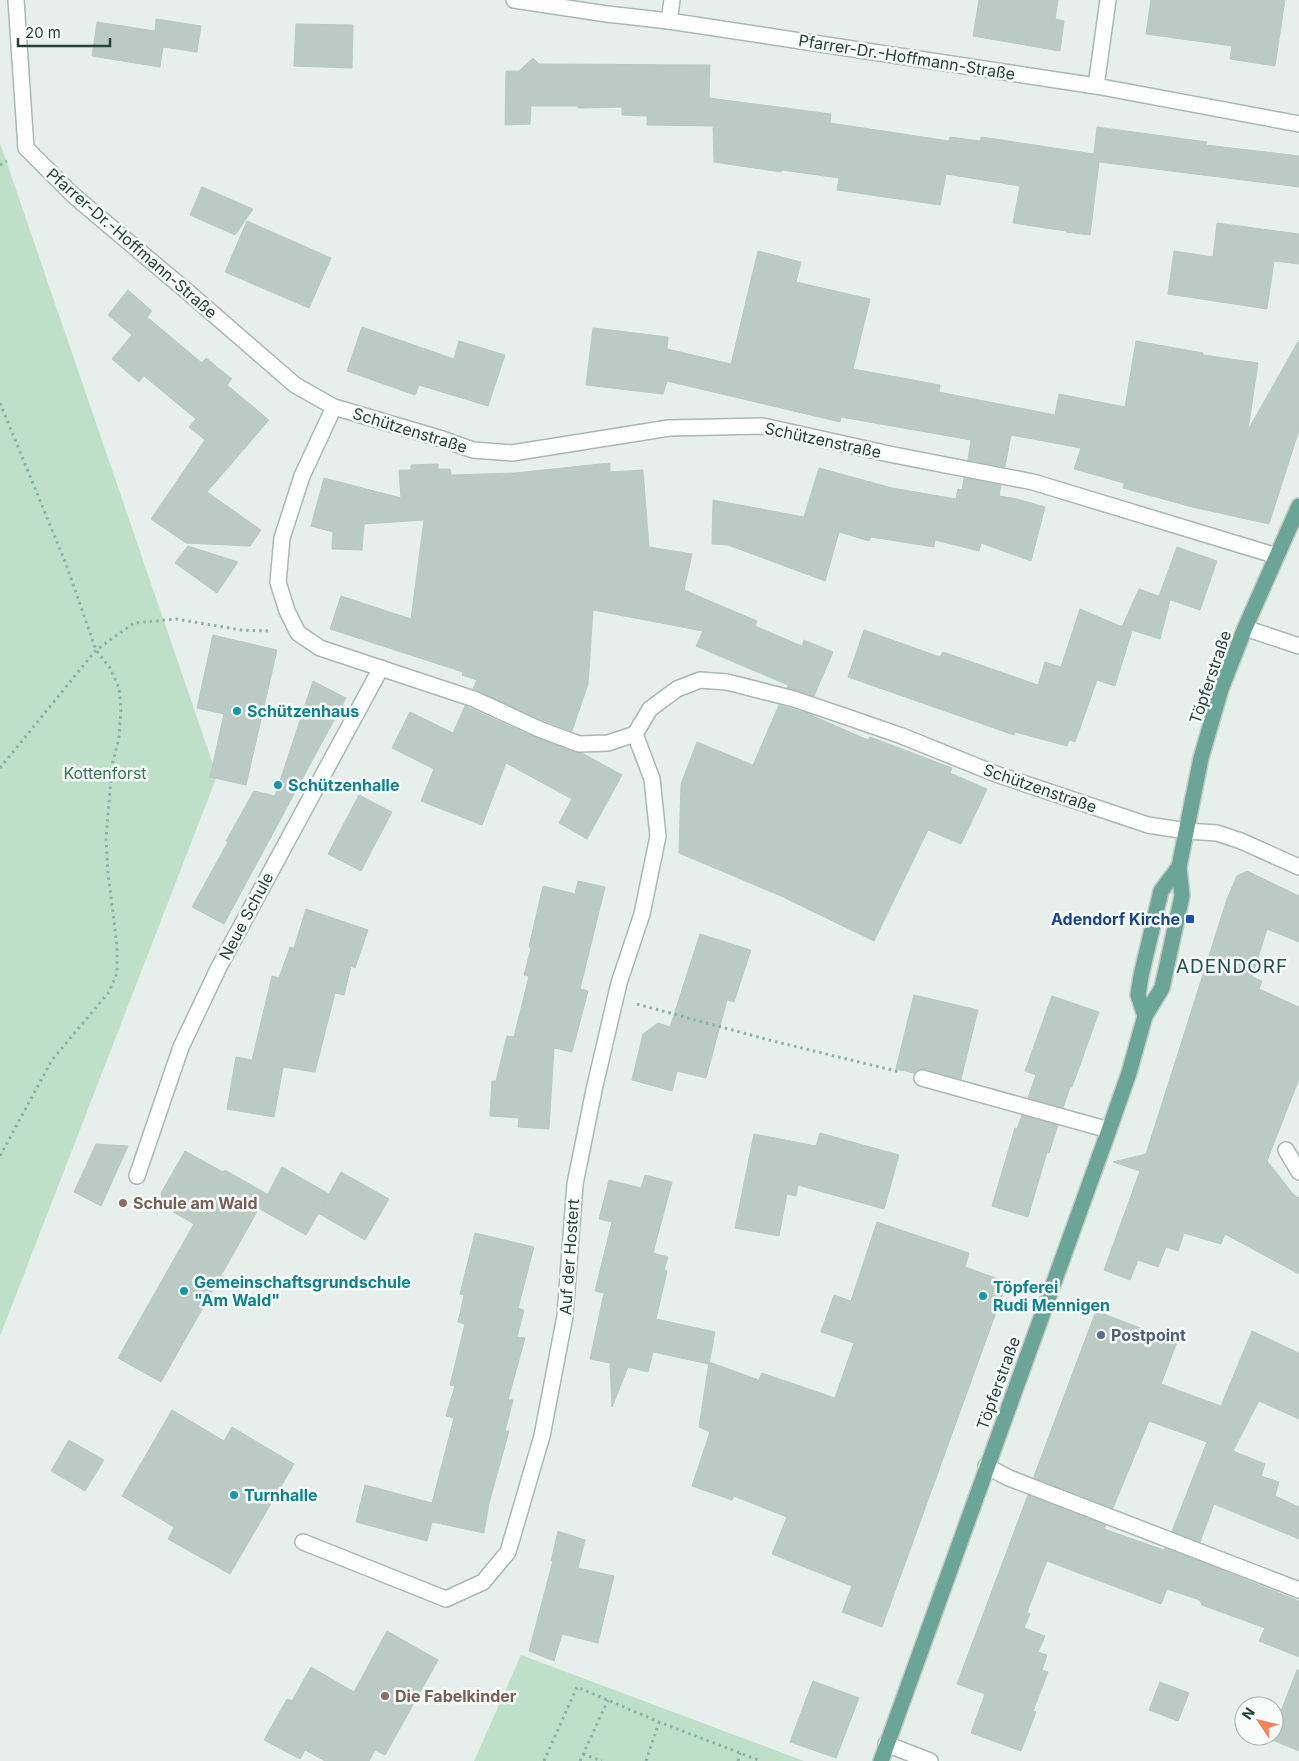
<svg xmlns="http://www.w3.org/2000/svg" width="1299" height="1761" font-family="Inter,sans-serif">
  <rect width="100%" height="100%" fill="#e6efeb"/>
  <g fill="#bfe0c8">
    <path d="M 0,143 L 217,776 L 0,1336 Z"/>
    <path d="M 521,1655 L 804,1761 L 474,1761 Z"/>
  </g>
  <g fill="#bbcac4" stroke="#b8c9c2">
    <path d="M 979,0 L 1058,0 L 1055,19 L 1064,21 L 1060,51 L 973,36 Z"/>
    <path d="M 1151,0 L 1285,0 L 1275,66 L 1230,59 L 1232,46 L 1146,34 Z"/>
    <path d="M 156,19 L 201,26 L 197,52 L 163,47 L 160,67 L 92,56 L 97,22 L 155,31 Z"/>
    <path d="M 296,24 L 353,25 L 352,68 L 294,66 Z"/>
    <path d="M 533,58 L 539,64 L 710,65 L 709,98 L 831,114 L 830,123 L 949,141 L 950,137 L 980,141 L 981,137 L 1094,154 L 1097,127 L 1207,142 L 1206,145 L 1299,156 L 1299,187 L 1099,162 L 1090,235 L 1066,232 L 1066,231 L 1013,223 L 1020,186 L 946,174 L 940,205 L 837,190 L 839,178 L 782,170 L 781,172 L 714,162 L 713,126 L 647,125 L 647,116 L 622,115 L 622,107 L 578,108 L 578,106 L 531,106 L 530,124 L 505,125 L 506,71 L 519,71 Z"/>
    <path d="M 202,187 L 253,209 L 235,235 L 190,215 Z"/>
    <path d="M 247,221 L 331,258 L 309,308 L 225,272 Z"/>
    <path d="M 1217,223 L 1299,234 L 1299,264 L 1274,261 L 1267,309 L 1168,294 L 1174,251 L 1213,257 Z"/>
    <path d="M 758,251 L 801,262 L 796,282 L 870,299 L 853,369 L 940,385 L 939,392 L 1055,415 L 1059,394 L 1125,407 L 1136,341 L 1203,353 L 1203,355 L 1258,363 L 1248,430 L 1299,340 L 1299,430 L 1269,524 L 1192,507 L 1123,488 L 1124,483 L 1074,469 L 1081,448 L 1011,435 L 1005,467 L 968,460 L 971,440 L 841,417 L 840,422 L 667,381 L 663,394 L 586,385 L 593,328 L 668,337 L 667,349 L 731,364 Z"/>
    <path d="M 128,290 L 152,311 L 147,317 L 202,363 L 206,358 L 232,379 L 227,385 L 269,420 L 207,492 L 261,530 L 250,546 L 186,543 L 151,519 L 205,440 L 189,427 L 196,419 L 144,376 L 139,382 L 112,359 L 132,335 L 108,315 Z"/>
    <path d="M 362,327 L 454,359 L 459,341 L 505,355 L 488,406 L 419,385 L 415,395 L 347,371 Z"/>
    <path d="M 610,463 L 610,472 L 643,470 L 649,547 L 692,554 L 684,590 L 757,621 L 755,626 L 802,646 L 804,640 L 833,652 L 814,696 L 787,688 L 788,685 L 696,646 L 703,631 L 593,610 L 588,684 L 572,731 L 543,720 L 473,689 L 477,680 L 462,675 L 463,672 L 330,629 L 341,596 L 411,619 L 424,520 L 364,524 L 362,550 L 332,549 L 333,532 L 311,526 L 324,478 L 401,498 L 399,470 L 411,470 L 411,465 L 438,464 L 438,469 L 450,469 L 451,475 L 515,473 Z"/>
    <path d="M 819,468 L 892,488 L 956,499 L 958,489 L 962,490 L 964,478 L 1001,485 L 999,496 L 1017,499 L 1045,507 L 1031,561 L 981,543 L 979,551 L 935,540 L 934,547 L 871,537 L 869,541 L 839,532 L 825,581 L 728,545 L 712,544 L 713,500 L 804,517 Z"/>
    <path d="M 188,546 L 238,562 L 217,593 L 175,563 Z"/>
    <path d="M 1177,547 L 1217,561 L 1200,610 L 1159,596 Z"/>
    <path d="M 1139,589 L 1170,600 L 1160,639 L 1122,627 Z"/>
    <path d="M 1080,609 L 1132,631 L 1115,686 L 1097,680 L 1075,742 L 1069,740 L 1067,746 L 1015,732 L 1014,735 L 848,677 L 864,630 L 940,657 L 943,652 L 1038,685 L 1045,662 L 1061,667 Z"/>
    <path d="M 213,635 L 277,650 L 246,785 L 210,777 L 224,714 L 197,708 Z"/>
    <path d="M 313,681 L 346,698 L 224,924 L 192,907 L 228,842 L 226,841 L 254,791 L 275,796 Z"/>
    <path d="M 779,705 L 806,713 L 868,740 L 870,737 L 952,768 L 950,773 L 987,789 L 961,844 L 928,830 L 874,941 L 781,896 L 679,853 L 681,784 L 697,742 L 753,765 Z"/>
    <path d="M 465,706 L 536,738 L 576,753 L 582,753 L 622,775 L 587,839 L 559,823 L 572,799 L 506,763 L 482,825 L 421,801 L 434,769 L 392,748 L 410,712 L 453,733 Z"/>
    <path d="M 359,795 L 392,812 L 361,871 L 328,854 Z"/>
    <path d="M 1247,871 L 1299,896 L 1299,942 L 1267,929 L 1252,977 L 1262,981 L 1259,989 L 1299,1007 L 1299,1079 L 1267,1161 L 1293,1194 L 1299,1198 L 1299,1274 L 1225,1234 L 1221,1244 L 1184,1233 L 1178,1251 L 1166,1247 L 1158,1267 L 1138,1260 L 1130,1280 L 1104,1270 L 1140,1171 L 1113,1162 L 1146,1154 L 1227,899 L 1237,876 Z"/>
    <path d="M 578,881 L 605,887 L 580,989 L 588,991 L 572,1052 L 554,1048 L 549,1129 L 518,1127 L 519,1118 L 490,1116 L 492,1081 L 496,1081 L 507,1036 L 514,1037 L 529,976 L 524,975 L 531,948 L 529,947 L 543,886 L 575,894 Z"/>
    <path d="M 306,909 L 368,930 L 355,968 L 351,966 L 344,995 L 335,993 L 315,1072 L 283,1067 L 274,1117 L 227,1109 L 236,1057 L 252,1060 L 272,976 L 279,978 L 290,947 L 294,948 Z"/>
    <path d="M 700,934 L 751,950 L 734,1002 L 727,1000 L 706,1078 L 677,1071 L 672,1091 L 632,1080 L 643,1034 L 658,1023 L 670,1027 Z"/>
    <path d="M 914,995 L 978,1010 L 961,1079 L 925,1069 L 919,1069 L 914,1073 L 896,1069 Z"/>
    <path d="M 1052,996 L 1099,1012 L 1072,1087 L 1070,1087 L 1063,1108 L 1028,1098 L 1036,1075 L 1025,1071 Z"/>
    <path d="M 1022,1115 L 1058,1125 L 1049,1153 L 1047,1152 L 1028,1217 L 992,1206 L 1015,1128 L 1017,1129 Z"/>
    <path d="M 820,1133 L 899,1155 L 884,1209 L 798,1185 L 796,1196 L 787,1194 L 779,1236 L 735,1228 L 754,1134 L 816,1146 Z"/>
    <path d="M 96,1144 L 128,1146 L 101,1206 L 74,1192 Z"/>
    <path d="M 185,1151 L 223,1172 L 225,1170 L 267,1194 L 161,1382 L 118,1358 L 194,1224 L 163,1206 L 161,1193 Z"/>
    <path d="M 282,1167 L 329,1194 L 341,1172 L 389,1199 L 365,1240 L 318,1213 L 325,1202 L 306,1235 L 260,1209 Z"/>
    <path d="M 645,1175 L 672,1182 L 653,1253 L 668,1257 L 664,1270 L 667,1271 L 656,1319 L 715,1332 L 709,1364 L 653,1352 L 648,1372 L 628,1367 L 612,1407 L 610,1363 L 590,1359 L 604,1293 L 595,1291 L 612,1222 L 599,1219 L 609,1180 L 641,1188 Z"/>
    <path d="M 877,1222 L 969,1253 L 965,1267 L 1007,1282 L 882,1627 L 842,1612 L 852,1586 L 772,1554 L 787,1517 L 734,1496 L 732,1500 L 692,1486 L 710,1432 L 699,1427 L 709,1362 L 759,1380 L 762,1373 L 835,1398 L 854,1343 L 821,1332 L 834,1295 L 851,1301 Z"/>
    <path d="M 475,1233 L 534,1247 L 518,1308 L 524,1310 L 517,1337 L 525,1338 L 508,1400 L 513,1400 L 505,1431 L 509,1431 L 489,1503 L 484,1533 L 432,1522 L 427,1541 L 356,1522 L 365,1485 L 432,1503 L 454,1418 L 446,1416 L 455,1386 L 450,1385 L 465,1324 L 458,1322 L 464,1295 L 460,1294 Z"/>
    <path d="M 1096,1311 L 1177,1342 L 1161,1384 L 1221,1406 L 1252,1331 L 1299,1353 L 1299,1419 L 1259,1401 L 1233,1451 L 1265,1464 L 1261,1476 L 1279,1482 L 1275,1496 L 1299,1507 L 1299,1539 L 1214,1504 L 1200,1542 L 1172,1531 L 1207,1442 L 1149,1421 L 1113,1508 L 1035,1478 L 1034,1476 L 1039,1463 Z"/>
    <path d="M 172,1410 L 224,1441 L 232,1427 L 294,1464 L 230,1574 L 168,1539 L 174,1527 L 122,1496 Z"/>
    <path d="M 69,1440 L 104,1460 L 85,1491 L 51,1471 Z"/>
    <path d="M 1028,1495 L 1106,1525 L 1104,1529 L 1164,1550 L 1165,1548 L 1299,1601 L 1299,1657 L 1259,1641 L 1265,1628 L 1202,1605 L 1200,1600 L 1167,1589 L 1161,1604 L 1047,1561 L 1027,1612 L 1030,1614 L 1024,1628 L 1045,1636 L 1038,1652 L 1047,1655 L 1042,1670 L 1048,1672 L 1033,1711 L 1036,1712 L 1021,1751 L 971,1733 L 985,1694 L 957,1684 Z"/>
    <path d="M 558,1531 L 585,1540 L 578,1568 L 614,1576 L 598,1643 L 562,1634 L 554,1661 L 529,1651 L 553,1561 L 551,1561 Z"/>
    <path d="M 387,1631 L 438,1660 L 385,1755 L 375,1750 L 369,1761 L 325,1761 L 305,1750 L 300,1759 L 264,1740 L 287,1699 L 292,1701 L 311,1667 L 354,1692 Z"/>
    <path d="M 1297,1670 L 1299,1670 L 1299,1751 L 1270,1739 L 1271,1736 L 1274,1736 L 1274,1729 Z"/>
    <path d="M 813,1681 L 859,1698 L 836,1758 L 790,1742 Z"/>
    <path d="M 1160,1682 L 1189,1693 L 1178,1721 L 1149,1710 Z"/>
  </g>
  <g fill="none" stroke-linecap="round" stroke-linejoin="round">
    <g stroke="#a8b8b2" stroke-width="18">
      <g id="minor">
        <path d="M 16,0 L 26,148 L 74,196 L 189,293 L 295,385 L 334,407 L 442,439 L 473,450 L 512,453 L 669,428 L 763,426 L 889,454 L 1033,482 L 1277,556"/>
        <path d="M 514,0 L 607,14 L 669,21 L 1096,86 L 1299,124"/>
        <path d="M 669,21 L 672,0"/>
        <path d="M 1096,86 L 1108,0"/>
        <path d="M 334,407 L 302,476 L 282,538 L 278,582 L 287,611 L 298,633 L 320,648 L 474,699 L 539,729 L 579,744 L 608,743 L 635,734 L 650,709 L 677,689 L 700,680 L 727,682 L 794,699 L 847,717 L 902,736 L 996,774 L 1148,825 L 1187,831 L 1217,833 L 1241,841 L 1299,867"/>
        <path d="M 1245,628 L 1299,646"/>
        <path d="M 922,1078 L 1109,1130"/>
        <path d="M 1286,1150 L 1299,1172"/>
        <path d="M 137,1176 L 181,1047 L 219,967 L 381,668"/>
        <path d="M 986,1466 L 1009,1478 L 1299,1590"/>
        <path d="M 303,1542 L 446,1599 L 483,1582 L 508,1552 L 542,1436 L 565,1316 L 575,1184 L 594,1090 L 619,983 L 642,914 L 658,836 L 652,779 L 635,734"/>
        <path d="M 886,1744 L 930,1761"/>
      </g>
    </g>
    <g stroke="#c2cac8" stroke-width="18">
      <g id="major">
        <path d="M 1145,1016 L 1138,995 L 1141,976 L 1161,891 L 1179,867"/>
        <path d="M 881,1761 L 1109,1130 L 1129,1073 L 1145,1016 L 1162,988 L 1182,896 L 1179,867 L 1201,758 L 1221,689 L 1245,628 L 1299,506"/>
      </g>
    </g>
    <g stroke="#86b3a5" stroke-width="3" stroke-dasharray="2.5 4" stroke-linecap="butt">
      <path d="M 0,165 L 7,161"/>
      <path d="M 0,403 L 66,564 L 96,650 L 110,668 L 119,688 L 121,709 L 119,737 L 112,766 L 106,839 L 108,873 L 117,946 L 117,973 L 109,992 L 52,1060 L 0,1156"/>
      <path d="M 0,768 L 96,650 L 134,623 L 176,619 L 241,630 L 271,631"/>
      <path d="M 637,1004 L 769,1040 L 900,1072"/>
      <path d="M 583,1754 L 602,1761"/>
      <path d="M 544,1761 L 577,1687 L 659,1722 L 761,1761"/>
      <path d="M 580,1761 L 608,1700"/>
      <path d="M 646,1761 L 659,1722"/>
      <path d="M 738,1761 L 740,1753"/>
    </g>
    <use href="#minor" stroke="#fff" stroke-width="15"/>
    <use href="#major" stroke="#6aa596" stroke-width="15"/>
  </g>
  <g fill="#0f9aa8" stroke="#f7fbf9" stroke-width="2">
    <circle cx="237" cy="711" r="5"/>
    <circle cx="278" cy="785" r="5"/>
    <circle cx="184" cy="1291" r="5"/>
    <circle cx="983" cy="1296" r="5"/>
    <circle cx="234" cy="1495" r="5"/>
  </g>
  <rect fill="#1a4fb4" stroke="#f7fbf9" stroke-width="2" x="1185" y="914" width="10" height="10" rx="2.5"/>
  <g fill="#8d6e63" stroke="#f7fbf9" stroke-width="2">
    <circle cx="123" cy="1203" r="5"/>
    <circle cx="385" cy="1696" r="5"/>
  </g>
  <circle fill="#5c6f8a" stroke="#f7fbf9" stroke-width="2" cx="1101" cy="1335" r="5"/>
  <g text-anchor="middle" stroke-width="5" stroke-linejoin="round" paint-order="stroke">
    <g font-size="16" fill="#24423a" stroke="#f7fbf9">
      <text transform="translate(907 57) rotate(9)" y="6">Pfarrer-Dr.-Hoffmann-Straße</text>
      <text transform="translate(132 243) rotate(41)" y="6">Pfarrer-Dr.-Hoffmann-Straße</text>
      <text transform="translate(410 430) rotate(17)" y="6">Schützenstraße</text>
      <text transform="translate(823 440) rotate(12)" y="6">Schützenstraße</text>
      <text transform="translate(1210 677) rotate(-71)" y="6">Töpferstraße</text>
      <text transform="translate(1040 788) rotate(19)" y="6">Schützenstraße</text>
      <text transform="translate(246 916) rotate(-62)" y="6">Neue Schule</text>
      <text transform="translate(569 1257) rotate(-86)" y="6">Auf der Hostert</text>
      <text transform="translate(998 1383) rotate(-70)" y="6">Töpferstraße</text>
    </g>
    <g font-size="16" font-weight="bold" fill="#0d838f" stroke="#f7fbf9" text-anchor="start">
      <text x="247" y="717">Schützenhaus</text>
      <text x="288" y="791">Schützenhalle</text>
      <text x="194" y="1288">Gemeinschaftsgrundschule<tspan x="194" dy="18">"Am Wald"</tspan></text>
      <text x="993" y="1293">Töpferei<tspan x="993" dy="18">Rudi Mennigen</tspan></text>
      <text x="244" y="1501">Turnhalle</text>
    </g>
    <g font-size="16" fill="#2d7a4b" stroke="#f7fbf9">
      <text x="105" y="779">Kottenforst</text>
    </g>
    <g font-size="16" font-weight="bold" fill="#164399" stroke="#f7fbf9" text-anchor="end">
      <text x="1180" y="925">Adendorf Kirche</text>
    </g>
    <g font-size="16" font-weight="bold" fill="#785e54" stroke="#f7fbf9" text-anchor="start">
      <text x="133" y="1209">Schule am Wald</text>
      <text x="395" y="1702">Die Fabelkinder</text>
    </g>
    <g font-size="16" font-weight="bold" fill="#4e5e75" stroke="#f7fbf9" text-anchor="start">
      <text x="1111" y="1341">Postpoint</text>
    </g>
    <g font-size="19" letter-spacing="1" fill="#1f5548" stroke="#f7fbf9">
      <text x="1232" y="973">ADENDORF</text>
    </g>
  </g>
  <g transform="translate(1259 1721) rotate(305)"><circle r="24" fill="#f7fbf9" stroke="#a3b1ad"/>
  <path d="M0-4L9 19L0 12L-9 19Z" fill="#f4845f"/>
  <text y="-8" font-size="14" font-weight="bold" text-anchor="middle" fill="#24423a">N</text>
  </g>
  <path d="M18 38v8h92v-8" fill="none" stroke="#24423a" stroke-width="2.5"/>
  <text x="25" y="38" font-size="15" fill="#24423a" stroke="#f7fbf9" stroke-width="4" paint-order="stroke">20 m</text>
</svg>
